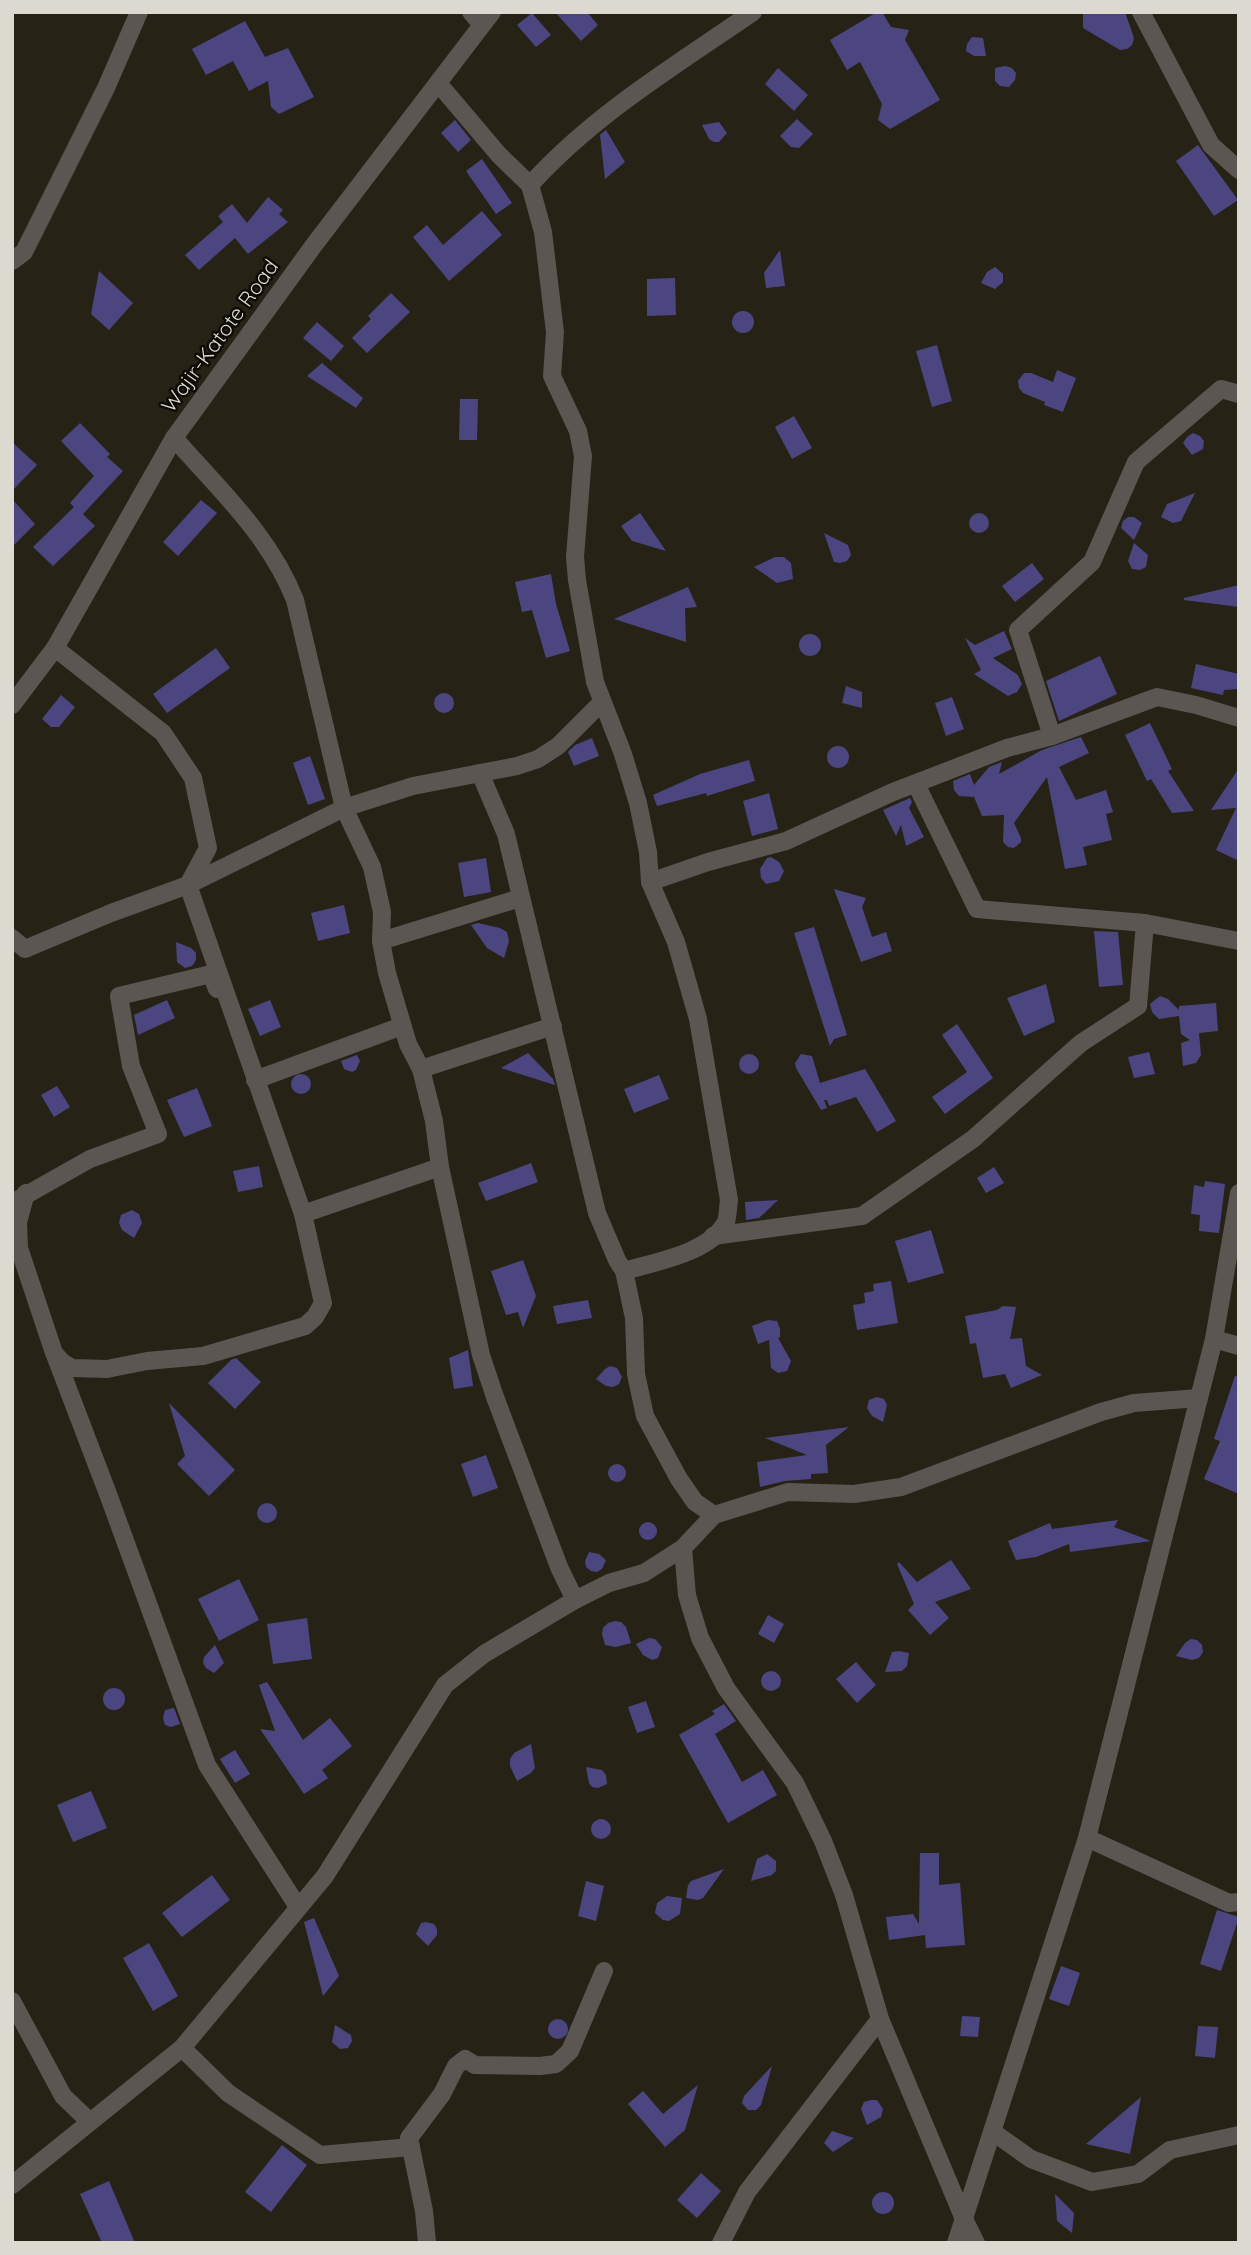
<svg xmlns="http://www.w3.org/2000/svg" width="1251" height="2255" font-family="Quicksand,sans-serif">
  <rect width="100%" height="100%" fill="#272216"/>
  <g fill="#4c4680">
    <path d="M 555,12 L 587,12 L 598,25 L 581,41 Z"/>
    <path d="M 877,12 L 882,12 L 891,27 L 909,30 L 905,40 L 940,100 L 890,129 L 878,120 L 882,104 L 860,62 L 847,70 L 830,40 Z"/>
    <path d="M 1083,12 L 1125,12 L 1134,38 L 1132,45 L 1127,49 L 1120,50 L 1083,28 Z"/>
    <path d="M 532,13 L 551,35 L 536,47 L 517,25 Z"/>
    <path d="M 245,21 L 265,57 L 288,48 L 314,97 L 279,114 L 271,107 L 268,81 L 249,91 L 233,61 L 206,75 L 192,49 Z"/>
    <path d="M 972,37 L 983,38 L 986,56 L 974,56 L 966,51 L 967,44 Z"/>
    <path d="M 1005,66 L 1012,68 L 1016,73 L 1015,80 L 1009,87 L 1000,86 L 995,81 L 995,68 Z"/>
    <path d="M 778,68 L 808,95 L 794,111 L 765,84 Z"/>
    <path d="M 797,119 L 813,134 L 799,148 L 791,147 L 780,136 Z"/>
    <path d="M 455,120 L 471,140 L 458,152 L 441,133 Z"/>
    <path d="M 719,122 L 727,133 L 719,142 L 714,142 L 709,139 L 702,125 Z"/>
    <path d="M 606,130 L 625,162 L 605,179 L 600,135 Z"/>
    <path d="M 1198,145 L 1238,200 L 1214,216 L 1176,161 Z"/>
    <path d="M 482,159 L 512,203 L 496,214 L 466,171 Z"/>
    <path d="M 268,197 L 283,210 L 279,214 L 288,222 L 248,254 L 235,238 L 199,270 L 185,255 L 223,222 L 218,216 L 232,204 L 247,223 Z"/>
    <path d="M 482,211 L 502,235 L 449,281 L 413,237 L 427,225 L 443,245 Z"/>
    <path d="M 780,250 L 785,286 L 766,288 L 764,273 Z"/>
    <path d="M 995,267 L 1003,274 L 1003,282 L 995,289 L 981,283 L 987,272 Z"/>
    <path d="M 99,271 L 133,303 L 109,330 L 91,314 Z"/>
    <path d="M 675,278 L 676,315 L 647,316 L 647,279 Z"/>
    <path d="M 391,293 L 410,312 L 367,353 L 352,338 L 371,319 L 368,316 Z"/>
    <circle cx="743" cy="322" r="11"/>
    <path d="M 317,322 L 344,346 L 331,361 L 303,338 Z"/>
    <path d="M 937,345 L 952,401 L 932,407 L 916,351 Z"/>
    <path d="M 322,363 L 363,398 L 356,408 L 307,376 Z"/>
    <path d="M 1057,370 L 1076,378 L 1063,412 L 1044,405 L 1045,402 L 1023,393 L 1019,388 L 1018,381 L 1024,373 L 1031,373 L 1053,382 Z"/>
    <path d="M 460,399 L 478,399 L 477,440 L 459,440 Z"/>
    <path d="M 794,416 L 812,448 L 792,459 L 775,427 Z"/>
    <path d="M 80,423 L 110,454 L 107,457 L 123,471 L 83,514 L 95,526 L 53,566 L 33,547 L 74,507 L 70,503 L 94,476 L 61,441 Z"/>
    <path d="M 1193,433 L 1200,436 L 1204,441 L 1203,449 L 1192,455 L 1183,443 L 1187,437 Z"/>
    <path d="M 12,442 L 37,465 L 12,491 Z"/>
    <path d="M 1195,493 L 1181,521 L 1173,523 L 1161,517 L 1167,504 Z"/>
    <path d="M 12,499 L 35,524 L 12,547 Z"/>
    <path d="M 201,500 L 217,513 L 178,556 L 163,542 Z"/>
    <path d="M 640,513 L 666,551 L 632,541 L 621,526 Z"/>
    <circle cx="979" cy="523" r="10"/>
    <path d="M 1128,517 L 1134,517 L 1142,523 L 1134,540 L 1121,528 L 1123,521 Z"/>
    <path d="M 824,533 L 848,545 L 851,555 L 847,561 L 840,563 L 834,562 Z"/>
    <path d="M 1134,543 L 1148,555 L 1146,567 L 1140,570 L 1132,569 L 1128,561 Z"/>
    <path d="M 775,557 L 784,557 L 791,563 L 793,579 L 777,583 L 754,567 Z"/>
    <path d="M 1032,563 L 1044,579 L 1015,602 L 1002,586 Z"/>
    <path d="M 551,574 L 556,604 L 570,651 L 546,658 L 532,610 L 522,612 L 515,582 Z"/>
    <path d="M 1239,585 L 1239,607 L 1184,600 L 1184,598 Z"/>
    <path d="M 688,587 L 697,607 L 685,608 L 686,642 L 614,619 Z"/>
    <path d="M 1004,631 L 1012,649 L 993,658 L 1018,675 L 1022,684 L 1017,692 L 1008,696 L 974,674 L 981,670 L 965,638 L 975,645 Z"/>
    <circle cx="810" cy="645" r="11"/>
    <path d="M 216,648 L 230,668 L 167,713 L 153,694 Z"/>
    <path d="M 1100,656 L 1117,694 L 1059,721 L 1046,681 Z"/>
    <path d="M 1196,664 L 1239,674 L 1239,689 L 1224,690 L 1223,695 L 1191,688 Z"/>
    <path d="M 846,686 L 862,692 L 862,708 L 842,703 Z"/>
    <circle cx="444" cy="703" r="10"/>
    <path d="M 61,695 L 75,707 L 59,727 L 51,727 L 42,719 Z"/>
    <path d="M 952,697 L 964,729 L 946,736 L 935,703 Z"/>
    <path d="M 1150,723 L 1172,769 L 1168,771 L 1194,811 L 1172,813 L 1151,779 L 1147,781 L 1125,735 Z"/>
    <path d="M 1081,737 L 1089,753 L 1059,767 L 1076,800 L 1106,790 L 1113,812 L 1106,814 L 1112,840 L 1083,847 L 1087,865 L 1065,869 L 1047,777 L 1014,823 L 1021,838 L 1021,842 L 1014,848 L 1008,847 L 1003,842 L 1004,815 L 982,816 L 974,797 L 959,796 L 954,790 L 953,781 L 970,774 L 974,785 L 989,767 L 1002,762 L 999,774 L 1042,750 Z"/>
    <path d="M 592,738 L 599,756 L 574,766 L 568,752 L 575,745 Z"/>
    <circle cx="838" cy="757" r="11"/>
    <path d="M 310,756 L 325,799 L 308,805 L 293,763 Z"/>
    <path d="M 749,760 L 755,781 L 707,796 L 706,793 L 657,806 L 653,795 L 700,774 Z"/>
    <path d="M 1239,768 L 1239,861 L 1216,850 L 1236,808 L 1211,810 Z"/>
    <path d="M 769,793 L 778,829 L 752,836 L 743,801 Z"/>
    <path d="M 910,798 L 912,802 L 909,808 L 924,837 L 906,846 L 901,825 L 896,836 L 883,810 Z"/>
    <path d="M 771,857 L 779,862 L 784,871 L 779,881 L 766,884 L 761,878 L 760,869 L 767,858 Z"/>
    <path d="M 486,858 L 491,892 L 464,897 L 458,863 Z"/>
    <path d="M 834,889 L 866,898 L 862,907 L 872,937 L 886,932 L 892,951 L 861,962 Z"/>
    <path d="M 344,905 L 350,933 L 318,941 L 311,913 Z"/>
    <path d="M 478,923 L 500,928 L 507,932 L 509,941 L 504,958 L 487,948 L 471,925 Z"/>
    <path d="M 814,927 L 847,1035 L 834,1039 L 830,1046 L 794,933 Z"/>
    <path d="M 1094,931 L 1118,932 L 1123,985 L 1099,987 Z"/>
    <path d="M 176,942 L 191,948 L 196,953 L 196,960 L 192,966 L 185,968 L 177,962 Z"/>
    <path d="M 1046,984 L 1055,1022 L 1024,1036 L 1007,998 Z"/>
    <path d="M 1160,996 L 1168,999 L 1179,1010 L 1179,1006 L 1216,1003 L 1218,1031 L 1199,1033 L 1201,1055 L 1196,1063 L 1183,1066 L 1181,1043 L 1190,1040 L 1181,1034 L 1179,1016 L 1159,1019 L 1152,1012 L 1150,1004 Z"/>
    <path d="M 167,1000 L 175,1018 L 138,1035 L 134,1015 Z"/>
    <path d="M 270,1000 L 281,1027 L 260,1036 L 248,1009 Z"/>
    <path d="M 957,1024 L 993,1078 L 945,1114 L 932,1097 L 967,1072 L 942,1035 Z"/>
    <path d="M 1149,1052 L 1155,1074 L 1134,1078 L 1128,1057 Z"/>
    <path d="M 528,1053 L 553,1079 L 555,1085 L 501,1068 Z"/>
    <circle cx="749" cy="1064" r="10"/>
    <path d="M 801,1054 L 812,1056 L 820,1083 L 865,1069 L 896,1121 L 877,1132 L 856,1097 L 829,1106 L 827,1100 L 824,1100 L 827,1108 L 821,1110 L 796,1068 L 795,1063 Z"/>
    <path d="M 357,1055 L 360,1061 L 356,1070 L 352,1072 L 344,1069 L 341,1061 Z"/>
    <circle cx="301" cy="1084" r="10"/>
    <path d="M 659,1075 L 669,1099 L 634,1113 L 624,1089 Z"/>
    <path d="M 57,1086 L 70,1107 L 54,1117 L 41,1095 Z"/>
    <path d="M 197,1088 L 212,1126 L 184,1137 L 167,1100 Z"/>
    <path d="M 531,1163 L 538,1182 L 486,1201 L 478,1183 Z"/>
    <path d="M 259,1166 L 263,1187 L 238,1192 L 233,1171 Z"/>
    <path d="M 994,1167 L 1004,1183 L 986,1193 L 977,1178 Z"/>
    <path d="M 1205,1181 L 1225,1184 L 1219,1233 L 1199,1231 L 1200,1215 L 1191,1214 L 1194,1185 L 1204,1187 Z"/>
    <path d="M 778,1200 L 759,1218 L 746,1220 L 745,1202 Z"/>
    <path d="M 132,1210 L 139,1214 L 142,1223 L 134,1238 L 122,1230 L 119,1223 L 121,1215 Z"/>
    <path d="M 931,1230 L 944,1273 L 908,1283 L 895,1241 Z"/>
    <path d="M 523,1260 L 536,1296 L 523,1328 L 518,1312 L 506,1315 L 491,1271 Z"/>
    <path d="M 891,1281 L 898,1323 L 857,1330 L 853,1305 L 865,1303 L 864,1293 L 874,1291 L 873,1284 Z"/>
    <path d="M 588,1300 L 592,1318 L 557,1324 L 553,1306 Z"/>
    <path d="M 1003,1306 L 1016,1307 L 1010,1339 L 1022,1338 L 1026,1366 L 1042,1375 L 1011,1388 L 1005,1374 L 983,1378 L 976,1343 L 970,1344 L 965,1316 L 997,1310 Z"/>
    <path d="M 768,1320 L 777,1321 L 780,1329 L 780,1337 L 778,1338 L 791,1361 L 787,1371 L 778,1373 L 771,1368 L 769,1340 L 758,1344 L 752,1326 Z"/>
    <path d="M 468,1350 L 473,1386 L 454,1389 L 449,1358 Z"/>
    <path d="M 236,1358 L 261,1382 L 235,1409 L 208,1383 L 231,1360 Z"/>
    <path d="M 610,1366 L 617,1368 L 622,1377 L 619,1384 L 613,1387 L 606,1386 L 596,1379 L 605,1369 Z"/>
    <path d="M 1235,1376 L 1239,1377 L 1239,1494 L 1204,1479 L 1220,1441 L 1214,1439 Z"/>
    <path d="M 877,1397 L 884,1399 L 887,1405 L 883,1422 L 872,1416 L 867,1408 L 869,1400 Z"/>
    <path d="M 169,1403 L 235,1470 L 209,1496 L 177,1464 L 185,1456 Z"/>
    <path d="M 849,1427 L 826,1445 L 828,1473 L 811,1474 L 811,1479 L 785,1481 L 760,1487 L 757,1462 L 807,1455 L 765,1438 Z"/>
    <path d="M 486,1455 L 498,1488 L 473,1497 L 461,1464 Z"/>
    <circle cx="617" cy="1473" r="9"/>
    <circle cx="267" cy="1513" r="10"/>
    <path d="M 1118,1520 L 1114,1527 L 1151,1541 L 1070,1552 L 1069,1544 L 1036,1557 L 1016,1560 L 1008,1541 L 1050,1523 L 1052,1529 Z"/>
    <circle cx="648" cy="1531" r="9"/>
    <path d="M 589,1552 L 599,1554 L 606,1560 L 602,1569 L 597,1572 L 591,1571 L 586,1567 L 585,1561 Z"/>
    <path d="M 951,1560 L 971,1589 L 935,1602 L 949,1618 L 930,1635 L 908,1610 L 914,1604 L 897,1564 L 899,1562 L 917,1582 Z"/>
    <path d="M 239,1579 L 259,1620 L 219,1641 L 198,1599 Z"/>
    <path d="M 768,1615 L 784,1624 L 774,1643 L 758,1634 Z"/>
    <path d="M 307,1618 L 312,1659 L 273,1664 L 267,1624 Z"/>
    <path d="M 615,1621 L 621,1622 L 626,1627 L 631,1643 L 616,1647 L 605,1645 L 602,1634 L 603,1628 L 608,1623 Z"/>
    <path d="M 649,1638 L 655,1639 L 662,1647 L 658,1658 L 652,1660 L 643,1655 L 636,1644 Z"/>
    <path d="M 1191,1639 L 1197,1640 L 1202,1645 L 1203,1652 L 1199,1658 L 1192,1660 L 1176,1656 L 1185,1643 Z"/>
    <path d="M 215,1645 L 224,1663 L 214,1673 L 206,1668 L 203,1663 L 204,1657 Z"/>
    <path d="M 899,1651 L 909,1653 L 907,1666 L 902,1671 L 885,1672 L 892,1652 Z"/>
    <path d="M 856,1662 L 876,1685 L 857,1703 L 836,1679 Z"/>
    <circle cx="771" cy="1681" r="10"/>
    <path d="M 267,1682 L 303,1740 L 330,1718 L 352,1746 L 322,1770 L 328,1778 L 304,1794 L 260,1729 L 275,1731 L 259,1685 Z"/>
    <circle cx="114" cy="1699" r="11"/>
    <path d="M 646,1701 L 655,1727 L 637,1733 L 628,1707 Z"/>
    <path d="M 724,1704 L 736,1721 L 715,1734 L 742,1782 L 763,1770 L 777,1795 L 728,1823 L 679,1735 L 715,1714 L 712,1711 Z"/>
    <path d="M 174,1708 L 180,1724 L 171,1727 L 165,1725 L 163,1718 L 165,1710 Z"/>
    <path d="M 531,1744 L 535,1768 L 531,1773 L 517,1781 L 510,1766 L 510,1759 L 514,1753 Z"/>
    <path d="M 235,1750 L 250,1774 L 235,1783 L 220,1759 Z"/>
    <path d="M 586,1767 L 602,1770 L 606,1775 L 607,1784 L 598,1788 L 592,1787 L 589,1783 Z"/>
    <path d="M 91,1791 L 107,1828 L 73,1842 L 57,1805 Z"/>
    <circle cx="601" cy="1829" r="10"/>
    <path d="M 920,1853 L 939,1853 L 939,1885 L 960,1883 L 965,1945 L 926,1948 L 925,1935 L 889,1940 L 886,1917 L 913,1914 L 919,1924 Z"/>
    <path d="M 767,1854 L 776,1861 L 776,1871 L 772,1875 L 751,1881 L 757,1859 Z"/>
    <path d="M 724,1869 L 703,1898 L 698,1900 L 686,1898 L 688,1885 L 691,1881 Z"/>
    <path d="M 212,1875 L 230,1900 L 182,1937 L 162,1913 Z"/>
    <path d="M 586,1881 L 604,1886 L 596,1921 L 578,1916 Z"/>
    <path d="M 667,1896 L 682,1898 L 680,1914 L 669,1921 L 663,1920 L 655,1913 L 657,1903 Z"/>
    <path d="M 1217,1910 L 1239,1917 L 1221,1971 L 1200,1964 Z"/>
    <path d="M 314,1918 L 339,1976 L 323,1996 L 304,1922 Z"/>
    <path d="M 426,1922 L 434,1924 L 437,1929 L 437,1935 L 428,1946 L 416,1934 L 421,1923 Z"/>
    <path d="M 149,1943 L 178,1996 L 153,2011 L 123,1958 Z"/>
    <path d="M 1061,1966 L 1080,1973 L 1069,2006 L 1049,1999 Z"/>
    <path d="M 962,2016 L 980,2017 L 978,2037 L 960,2036 Z"/>
    <circle cx="558" cy="2029" r="10"/>
    <path d="M 335,2025 L 351,2035 L 352,2041 L 348,2048 L 340,2049 L 332,2042 Z"/>
    <path d="M 1198,2026 L 1218,2027 L 1215,2058 L 1195,2056 Z"/>
    <path d="M 772,2066 L 761,2105 L 756,2110 L 748,2110 L 742,2103 L 744,2096 Z"/>
    <path d="M 698,2085 L 685,2130 L 665,2147 L 628,2104 L 643,2091 L 663,2114 Z"/>
    <path d="M 1141,2097 L 1130,2154 L 1086,2144 L 1107,2126 Z"/>
    <path d="M 871,2100 L 877,2100 L 883,2109 L 881,2117 L 867,2125 L 861,2109 L 864,2102 Z"/>
    <path d="M 832,2131 L 854,2138 L 833,2152 L 824,2143 Z"/>
    <path d="M 282,2145 L 307,2165 L 271,2212 L 245,2192 Z"/>
    <path d="M 701,2173 L 721,2191 L 697,2218 L 677,2200 Z"/>
    <path d="M 109,2181 L 135,2243 L 102,2243 L 80,2194 Z"/>
    <circle cx="883" cy="2203" r="11"/>
    <path d="M 1055,2194 L 1074,2213 L 1072,2233 L 1057,2221 Z"/>
  </g>
  <g fill="none" stroke-linecap="round" stroke-linejoin="round">
    <g stroke="#5c5652" stroke-width="18">
      <path d="M 471,12 L 482,25"/>
      <path d="M 1141,12 L 1211,145 L 1239,170"/>
      <path d="M 438,83 L 499,155 L 530,185 C 593,115 676,65 753,12"/>
      <path d="M 530,185 L 543,232 L 555,332 L 552,376 L 578,431 L 583,456 L 575,557 L 577,580 L 595,682 L 623,754 L 638,803 L 648,852 L 650,882 L 676,942 L 698,1019 L 729,1200 C 728,1206 728,1216 726,1222 C 710,1253 655,1262 624,1271"/>
      <path d="M 12,261 L 24,252 L 106,88 L 139,12"/>
      <path d="M 174,438 C 219,489 270,536 295,600 L 344,808 L 372,867 L 382,912 L 381,941 L 387,973 L 408,1044 L 421,1069 L 434,1121 L 440,1167 L 481,1355 L 495,1397 L 559,1567 L 575,1600 L 609,1583 L 644,1573 L 683,1548"/>
      <path d="M 1052,736 L 1018,630 L 1092,562 L 1136,462 L 1221,389 L 1239,394"/>
      <path d="M 480,773 L 506,834 L 597,1213 L 617,1260 L 624,1271 L 634,1318 L 636,1374 L 645,1416 L 679,1479 L 695,1502 L 714,1515 L 683,1548 L 687,1595 L 700,1638 L 726,1688 L 795,1783 L 823,1841 L 844,1895 L 880,2019 L 964,2219 L 976,2243"/>
      <path d="M 916,784 L 977,909 L 1145,923"/>
      <path d="M 650,882 L 708,862 L 786,841 L 893,792 L 1007,748 L 1052,736 L 1157,697 L 1196,705 L 1239,718"/>
      <path d="M 12,938 L 25,949 L 111,913 L 188,885 L 344,808 L 413,786 L 517,766 L 538,759 L 558,746 L 601,703"/>
      <path d="M 381,941 L 520,898"/>
      <path d="M 421,1069 L 553,1026"/>
      <path d="M 255,1080 L 402,1026"/>
      <path d="M 26,1193 L 18,1222 L 19,1248 L 54,1353 L 62,1362 L 72,1368 L 107,1369 L 147,1361 L 203,1356 L 305,1326 L 315,1317 L 323,1303 L 303,1214 L 188,885 L 208,848 L 193,778 L 163,733 L 55,648"/>
      <path d="M 19,1199 L 90,1159 L 158,1134 L 131,1066 L 119,996 L 211,974 L 217,989"/>
      <path d="M 303,1214 L 440,1167"/>
      <path d="M 713,1236 L 862,1216 L 973,1139 L 1081,1043 L 1138,1006 L 1145,923 L 1239,941"/>
      <path d="M 1214,1339 L 1239,1346"/>
      <path d="M 55,1355 L 108,1494 L 207,1765 L 298,1907"/>
      <path d="M 714,1515 L 788,1492 L 854,1494 L 901,1487 L 1101,1412 L 1134,1403 L 1199,1398"/>
      <path d="M 1087,1838 L 1229,1903 L 1239,1902"/>
      <path d="M 12,2001 L 63,2096 L 89,2121"/>
      <path d="M 182,2048 L 228,2093 L 320,2155 L 411,2147"/>
      <path d="M 993,2132 L 1031,2159 L 1092,2182 L 1138,2174 L 1170,2150 L 1239,2135"/>
      <path d="M 12,2185 L 182,2048 L 325,1876 L 445,1685 L 484,1654 L 575,1600"/>
      <path d="M 427,2243 L 424,2211 L 409,2138 L 442,2094 L 456,2066 L 465,2059 L 475,2065 L 540,2066 L 556,2064 L 570,2051 L 604,1971"/>
      <path d="M 721,2243 L 747,2192 L 880,2019"/>
      <path d="M 956,2243 L 1087,1838 L 1214,1339 L 1239,1193"/>
    </g>
    <path stroke="#5c5652" stroke-width="18" d="M 12,705 L 55,648 L 174,438 L 314,245 L 492,12"/>
  </g>
  <g text-anchor="middle" stroke-width="5" stroke-linejoin="round" paint-order="stroke">
    <g font-size="21" fill="#dcd9d1" stroke="#0e0b07">
      <text transform="translate(220 336) rotate(-54)" y="7">Wajir-Katote Road</text>
    </g>
  </g>
  <rect width="1251" height="2255" fill="none" stroke="#dcd9d1" stroke-width="28"/>
</svg>
